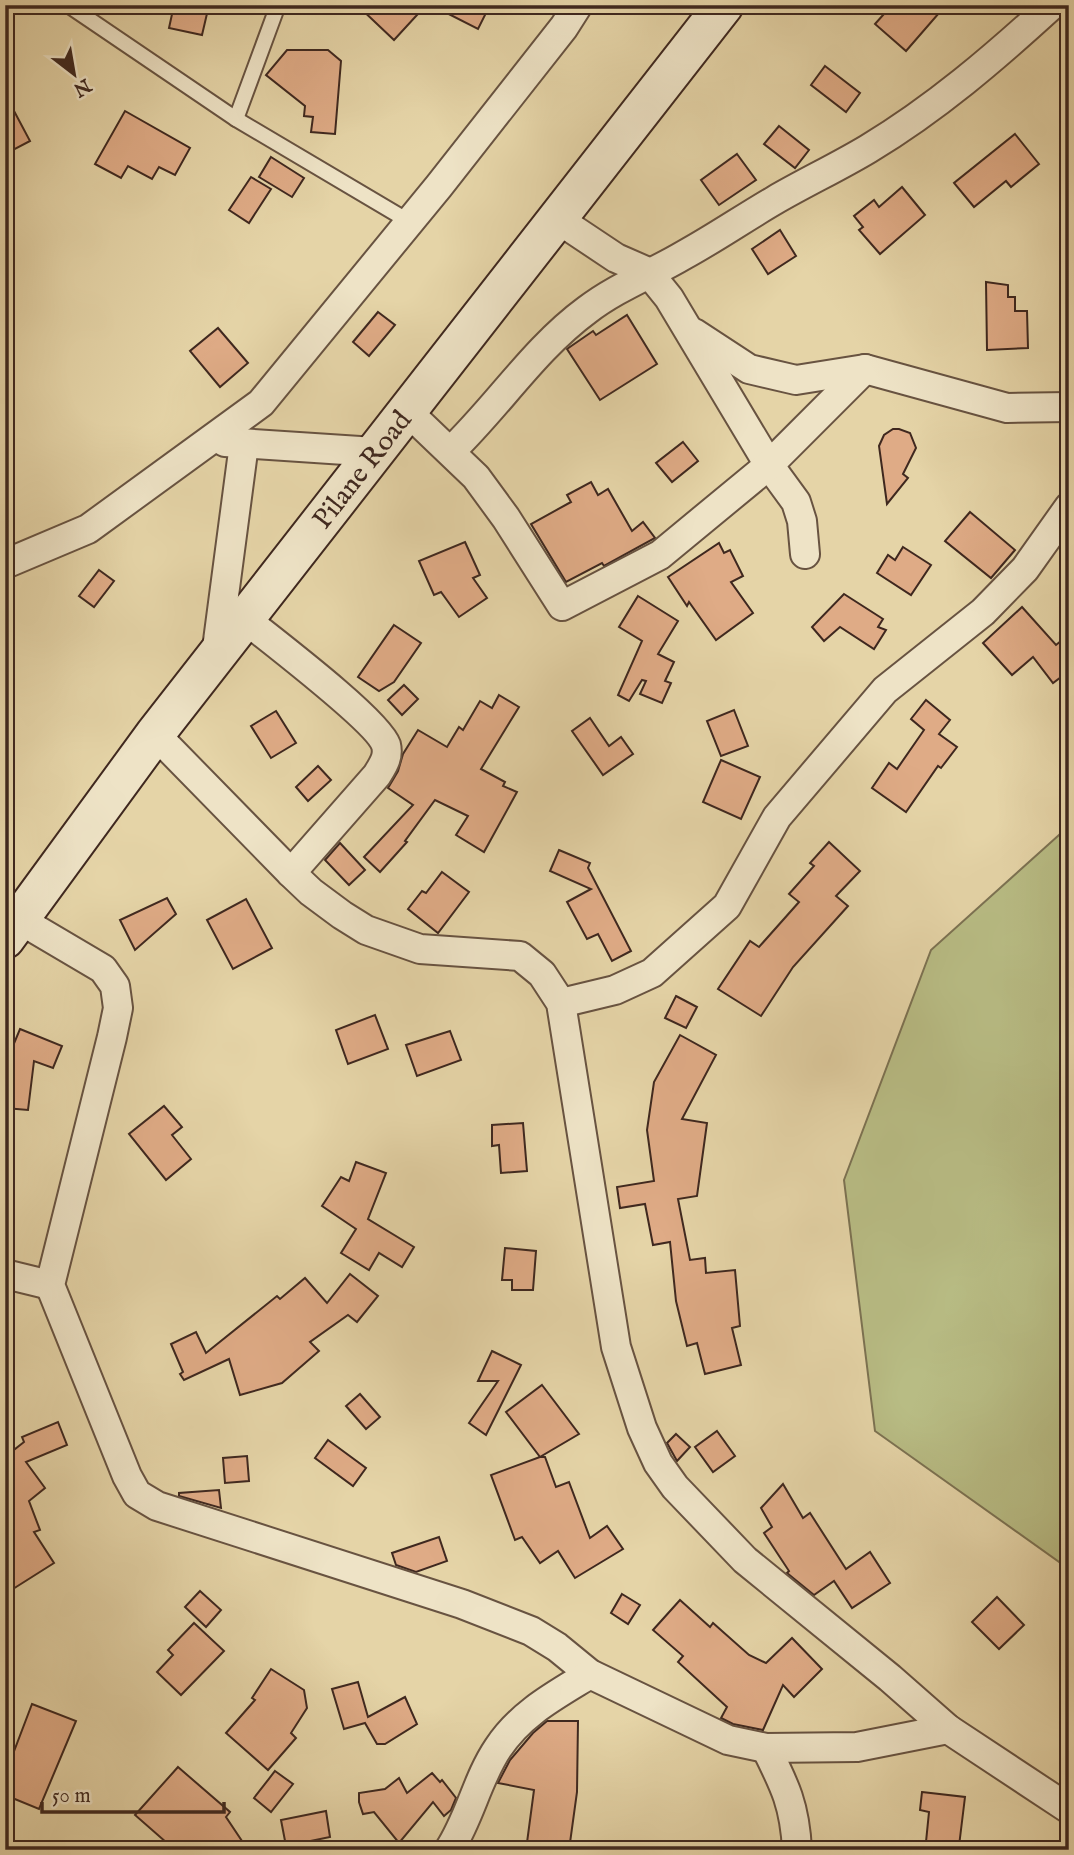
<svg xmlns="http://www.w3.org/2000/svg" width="1074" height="1855" font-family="'IM FELL English',serif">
  <rect width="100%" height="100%" fill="#e5d4a7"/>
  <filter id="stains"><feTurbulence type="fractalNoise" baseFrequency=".00286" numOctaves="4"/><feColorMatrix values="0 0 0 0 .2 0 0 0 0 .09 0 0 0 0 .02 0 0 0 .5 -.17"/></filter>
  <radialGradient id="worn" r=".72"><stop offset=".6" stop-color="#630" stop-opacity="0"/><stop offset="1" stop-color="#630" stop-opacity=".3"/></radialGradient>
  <path fill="#b8bc84" stroke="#7c7252" stroke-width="2" d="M 1069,826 L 1069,1569 L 875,1431 L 844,1180 L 931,950 Z"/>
  <g fill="#dfab86" stroke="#3f281f" stroke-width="2">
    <path d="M 174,5 L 209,5 L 202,35 L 169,28 Z"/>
    <path d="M 357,5 L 407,5 L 417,15 L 394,40 Z"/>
    <path d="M 431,5 L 490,5 L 478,29 Z"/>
    <path d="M 892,5 L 946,5 L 906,51 L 875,24 Z"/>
    <path d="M 287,50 L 328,50 L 341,61 L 335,134 L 311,132 L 313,117 L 304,116 L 305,106 L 266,75 Z"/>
    <path d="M 825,66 L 860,93 L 846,112 L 811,85 Z"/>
    <path d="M 5,94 L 30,141 L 13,150 L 5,136 Z"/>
    <path d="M 125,111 L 190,148 L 175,175 L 159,167 L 152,179 L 128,166 L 121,178 L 95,164 Z"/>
    <path d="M 779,126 L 809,150 L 795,168 L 764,144 Z"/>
    <path d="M 1015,134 L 1039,164 L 1011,187 L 1006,181 L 974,207 L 954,183 Z"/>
    <path d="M 737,154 L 756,180 L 719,205 L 701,180 Z"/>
    <path d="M 271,157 L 304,178 L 292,197 L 259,177 Z"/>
    <path d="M 251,177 L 271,189 L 249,223 L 229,210 Z"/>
    <path d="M 902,187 L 925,215 L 880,254 L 859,230 L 863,227 L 854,216 L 874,200 L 879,207 Z"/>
    <path d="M 780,230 L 796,256 L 768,274 L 752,249 Z"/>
    <path d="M 986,282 L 1008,285 L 1008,297 L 1015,297 L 1015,311 L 1027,311 L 1028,348 L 987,350 Z"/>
    <path d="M 378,312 L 395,325 L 369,356 L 353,342 Z"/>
    <path d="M 627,315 L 657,364 L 600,400 L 567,349 L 593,331 L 596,335 Z"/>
    <path d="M 218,328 L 248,363 L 220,387 L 190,351 Z"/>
    <path d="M 893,429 L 899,429 L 910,433 L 916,448 L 903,474 L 908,478 L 887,504 L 879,446 L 884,435 Z"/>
    <path d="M 683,442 L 698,461 L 672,482 L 656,463 Z"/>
    <path d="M 591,482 L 598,495 L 608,489 L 632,531 L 643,522 L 655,538 L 604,566 L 602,563 L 566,582 L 531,524 L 571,502 L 567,495 Z"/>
    <path d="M 970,512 L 1015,550 L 991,578 L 945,541 Z"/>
    <path d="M 465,542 L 480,575 L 473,578 L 487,598 L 459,617 L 441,592 L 434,595 L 419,561 Z"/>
    <path d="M 719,543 L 724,553 L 730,550 L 743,576 L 731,582 L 753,613 L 716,640 L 689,602 L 687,606 L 668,577 Z"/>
    <path d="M 903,547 L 931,565 L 911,595 L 877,573 L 888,555 L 895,560 Z"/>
    <path d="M 99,570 L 114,581 L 94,607 L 79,596 Z"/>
    <path d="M 844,594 L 883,619 L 878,627 L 886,630 L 874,649 L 840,627 L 824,641 L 812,627 Z"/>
    <path d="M 638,596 L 678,621 L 658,654 L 674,662 L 665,681 L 671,683 L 662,703 L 640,694 L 646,681 L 642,680 L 629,701 L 618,695 L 642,641 L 619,627 Z"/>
    <path d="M 1022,607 L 1056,645 L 1061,641 L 1069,651 L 1069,671 L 1053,683 L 1033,657 L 1012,675 L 983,643 Z"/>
    <path d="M 394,625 L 421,643 L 394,682 L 379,691 L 358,677 Z"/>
    <path d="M 404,685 L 418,699 L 402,715 L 388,700 Z"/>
    <path d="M 499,695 L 519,707 L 481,769 L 505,782 L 503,786 L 517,792 L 484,852 L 456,835 L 468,816 L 435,800 L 405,841 L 407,842 L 380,872 L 364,857 L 413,805 L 388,788 L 398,771 L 403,754 L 418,730 L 447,747 L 459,727 L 463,730 L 480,701 L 492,708 Z"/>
    <path d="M 926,700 L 950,720 L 939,734 L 957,747 L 941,768 L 938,766 L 906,812 L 872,788 L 889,763 L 897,769 L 924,730 L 911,719 Z"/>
    <path d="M 734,710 L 748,746 L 721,756 L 707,721 Z"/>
    <path d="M 276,711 L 296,743 L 271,758 L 251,726 Z"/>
    <path d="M 590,718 L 609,746 L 621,737 L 633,754 L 603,775 L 572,731 Z"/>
    <path d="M 721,760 L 760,777 L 741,819 L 703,802 Z"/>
    <path d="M 318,766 L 331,780 L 308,801 L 296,787 Z"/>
    <path d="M 829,842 L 860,871 L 836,896 L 848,906 L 793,967 L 761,1016 L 718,989 L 750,941 L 759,947 L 799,902 L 789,894 L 814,866 L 810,863 Z"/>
    <path d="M 340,843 L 365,870 L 349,885 L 325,860 Z"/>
    <path d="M 559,850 L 590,863 L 588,868 L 631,951 L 612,961 L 598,934 L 587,939 L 567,902 L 591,889 L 550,871 Z"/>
    <path d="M 442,872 L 469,892 L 438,933 L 408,909 L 422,891 L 426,893 Z"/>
    <path d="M 167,898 L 176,914 L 135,950 L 120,920 Z"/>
    <path d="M 246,899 L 272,948 L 233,969 L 207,920 Z"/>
    <path d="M 676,996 L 697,1007 L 686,1028 L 665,1018 Z"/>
    <path d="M 375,1015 L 388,1049 L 348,1064 L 336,1030 Z"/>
    <path d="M 20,1029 L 62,1046 L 53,1068 L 34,1061 L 28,1110 L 5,1108 L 5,1065 Z"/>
    <path d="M 450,1031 L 461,1060 L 417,1076 L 406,1045 Z"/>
    <path d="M 680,1035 L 716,1055 L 682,1119 L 707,1123 L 697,1196 L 678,1199 L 690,1260 L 705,1258 L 706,1273 L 735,1270 L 740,1326 L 732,1328 L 741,1365 L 705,1374 L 697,1343 L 687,1346 L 676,1301 L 670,1242 L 653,1245 L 645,1204 L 620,1208 L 617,1187 L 654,1181 L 647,1130 L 654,1082 Z"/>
    <path d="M 164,1106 L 182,1127 L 172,1135 L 191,1159 L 166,1180 L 129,1134 Z"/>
    <path d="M 523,1123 L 527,1171 L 501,1173 L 499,1145 L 492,1146 L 492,1125 Z"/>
    <path d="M 356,1162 L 386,1173 L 368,1219 L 414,1247 L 402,1267 L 379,1253 L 369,1270 L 341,1253 L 356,1229 L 322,1206 L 341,1177 L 349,1181 Z"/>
    <path d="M 505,1248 L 536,1251 L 533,1290 L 512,1290 L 512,1280 L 502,1280 Z"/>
    <path d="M 350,1274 L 378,1296 L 357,1322 L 348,1315 L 310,1342 L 319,1351 L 282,1383 L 240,1395 L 229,1359 L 184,1380 L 180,1374 L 183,1372 L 171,1344 L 196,1332 L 206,1353 L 277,1296 L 280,1299 L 305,1278 L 327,1303 Z"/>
    <path d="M 492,1351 L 521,1365 L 486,1435 L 469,1423 L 498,1381 L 478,1381 Z"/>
    <path d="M 542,1385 L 579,1434 L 540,1457 L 545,1457 L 556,1487 L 569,1482 L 590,1538 L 607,1526 L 623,1549 L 575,1578 L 558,1551 L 540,1563 L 522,1537 L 515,1540 L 491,1475 L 540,1457 L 506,1412 Z"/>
    <path d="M 360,1394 L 380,1417 L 366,1429 L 346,1406 Z"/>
    <path d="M 58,1422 L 67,1445 L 26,1462 L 45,1488 L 29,1501 L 40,1530 L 34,1532 L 54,1563 L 5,1594 L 5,1436 L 15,1449 L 24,1442 L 22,1437 Z"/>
    <path d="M 717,1431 L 735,1456 L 713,1472 L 695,1447 Z"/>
    <path d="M 676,1434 L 690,1447 L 677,1461 L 667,1443 Z"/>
    <path d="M 328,1440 L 366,1468 L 353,1486 L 315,1458 Z"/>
    <path d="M 247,1456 L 249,1481 L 225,1483 L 223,1458 Z"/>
    <path d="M 783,1484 L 803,1518 L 810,1513 L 846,1569 L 870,1552 L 890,1583 L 852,1608 L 834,1581 L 814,1595 L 787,1573 L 789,1571 L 764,1533 L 772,1527 L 761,1508 Z"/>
    <path d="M 219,1490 L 221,1508 L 179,1496 L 179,1493 Z"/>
    <path d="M 439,1537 L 447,1561 L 416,1572 L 396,1565 L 392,1553 Z"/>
    <path d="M 200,1591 L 221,1610 L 206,1627 L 185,1607 Z"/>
    <path d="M 622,1594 L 640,1605 L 628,1624 L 611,1613 Z"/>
    <path d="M 997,1597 L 1024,1625 L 999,1649 L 972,1622 Z"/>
    <path d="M 680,1600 L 710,1627 L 713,1623 L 749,1655 L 766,1663 L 792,1638 L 822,1669 L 794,1697 L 783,1685 L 763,1730 L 733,1724 L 721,1718 L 727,1707 L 678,1662 L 683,1656 L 653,1630 Z"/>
    <path d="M 194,1623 L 224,1651 L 181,1695 L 157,1672 L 173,1655 L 168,1650 Z"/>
    <path d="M 271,1669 L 304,1690 L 307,1708 L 291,1733 L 296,1738 L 268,1770 L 226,1733 L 255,1700 L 252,1698 Z"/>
    <path d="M 358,1682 L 368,1717 L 405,1697 L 417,1724 L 385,1744 L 377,1744 L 365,1723 L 344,1729 L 332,1689 Z"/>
    <path d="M 32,1704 L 76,1721 L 39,1809 L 5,1795 L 5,1775 Z"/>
    <path d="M 547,1721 L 578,1721 L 577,1792 L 569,1850 L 526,1850 L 534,1790 L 498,1783 L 510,1760 L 533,1733 Z"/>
    <path d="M 178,1767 L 230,1812 L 226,1817 L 248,1850 L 175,1850 L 135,1815 Z"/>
    <path d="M 275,1771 L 293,1784 L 271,1812 L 254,1798 Z"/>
    <path d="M 432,1773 L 440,1782 L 442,1780 L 456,1798 L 451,1810 L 444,1816 L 433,1802 L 399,1843 L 374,1812 L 363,1814 L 359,1802 L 359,1793 L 385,1789 L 399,1778 L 407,1793 Z"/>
    <path d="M 922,1792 L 965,1797 L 959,1846 L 926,1842 L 929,1812 L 920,1810 Z"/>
    <path d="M 326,1811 L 330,1837 L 286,1846 L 281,1820 Z"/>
  </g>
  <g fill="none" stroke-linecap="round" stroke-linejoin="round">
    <g stroke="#685341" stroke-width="18">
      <g id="lane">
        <path d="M 68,5 L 236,119 L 410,222"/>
        <path d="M 236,119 L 278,5"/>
      </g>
    </g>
    <g stroke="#685341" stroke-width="32">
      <g id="street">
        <path d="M 556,218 L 616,258 L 648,272 L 669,298 L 769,465 L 796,502 L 802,521 L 805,554"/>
        <path d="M 694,333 L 749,369 L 796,380 L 865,369 L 1007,408 L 1069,407"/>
        <path d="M 407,411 L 476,477 L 506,518 L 562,606 L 660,555 L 769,465 L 865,369"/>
        <path d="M 225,442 L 375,452"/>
        <path d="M 451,451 C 498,406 534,349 587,310 C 617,287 652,274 684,255 C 715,238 744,218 775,200 C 806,182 838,167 868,149 C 936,108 994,58 1052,5"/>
        <path d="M 5,564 L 88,529 L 261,403 L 439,186 L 564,27 L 578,5"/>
        <path d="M 245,619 C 271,640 378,721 386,745 C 389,757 383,765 377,775 L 291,873"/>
        <path d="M 216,656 L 244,444"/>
        <path d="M 155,734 L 291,873 L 311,892 L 342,915 L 366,930 L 420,949 L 520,956 L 542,974 L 561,1003 L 616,1347 L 642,1428 L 658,1463 L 675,1487 L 745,1560 L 890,1678 L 948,1729 L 1069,1809"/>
        <path d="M 20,920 L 103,969 L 115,986 L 118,1008 L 112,1037 L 50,1285 L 127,1476 L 137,1494 L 157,1506 L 462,1604 L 531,1631 L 557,1647 L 590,1674 L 728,1740 L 766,1748 L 857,1747 L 948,1729"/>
        <path d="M 561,1003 L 615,990 L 652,973 L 727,906 L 777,817 L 885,690 L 983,612 L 1025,569 L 1069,507"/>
        <path d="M 5,1274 L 50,1285"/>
        <path d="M 766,1748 C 785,1786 795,1806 797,1850"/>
        <path d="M 449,1850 C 470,1818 477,1779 498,1748 C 521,1713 556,1695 590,1674"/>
      </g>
    </g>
    <g stroke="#3f281f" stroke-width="42">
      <path id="secondary" d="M 5,939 L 155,734 L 724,5"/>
    </g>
    <use href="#lane" stroke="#eee3c6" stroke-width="14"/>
    <use href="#street" stroke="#eee3c6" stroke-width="28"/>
    <use href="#secondary" stroke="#eee3c6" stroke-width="38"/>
  </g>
  <g text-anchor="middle" stroke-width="5" stroke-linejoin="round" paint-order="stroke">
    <g font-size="28" fill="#3f281f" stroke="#eee3c6">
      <text transform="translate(361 469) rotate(-52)" y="10">Pilane Road</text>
    </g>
  </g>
  <rect width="1074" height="1855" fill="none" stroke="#e5d4a7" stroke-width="28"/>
  <rect x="7" y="7" width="1060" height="1841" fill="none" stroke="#3f281f" stroke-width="3.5"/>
  <rect x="14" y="14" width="1046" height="1827" fill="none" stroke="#3f281f" stroke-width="2"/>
  <g transform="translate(74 74) rotate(149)" stroke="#eee3c6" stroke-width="5" paint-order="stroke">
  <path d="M0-5L12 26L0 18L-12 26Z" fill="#3f281f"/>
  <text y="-10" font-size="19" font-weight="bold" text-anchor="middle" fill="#3f281f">N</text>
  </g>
  <path d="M42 1802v10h182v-10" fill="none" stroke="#3f281f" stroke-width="3.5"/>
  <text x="52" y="1802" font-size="21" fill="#3f281f" stroke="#eee3c6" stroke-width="5" paint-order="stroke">50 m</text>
  <rect width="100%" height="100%" filter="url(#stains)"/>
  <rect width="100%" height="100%" fill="url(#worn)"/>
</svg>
